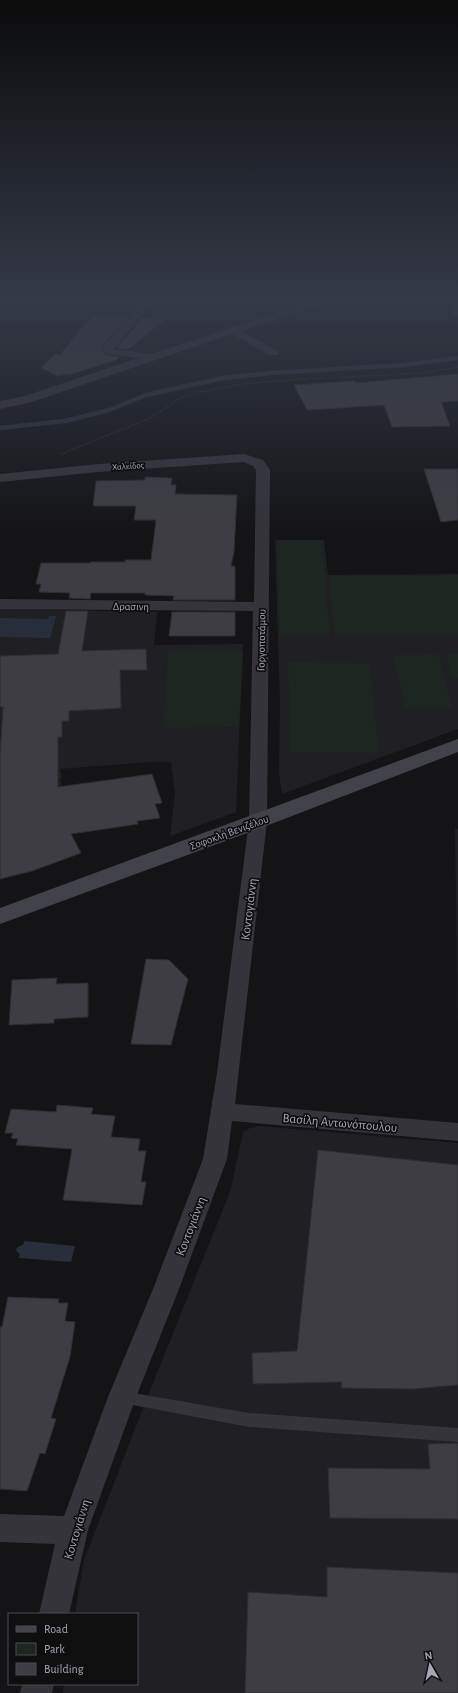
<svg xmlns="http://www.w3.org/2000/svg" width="458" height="1693" font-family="'Alegreya Sans',sans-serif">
  <rect width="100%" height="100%" fill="#141416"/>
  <g fill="#201f23">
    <path d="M 275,540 L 324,540 L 328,575 L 458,574 L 458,729 L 282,794 L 279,773 L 280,702 Z"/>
    <path d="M 0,609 L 157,612 L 154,645 L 243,644 L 236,812 L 170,836 L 175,793 L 171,762 L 149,762 L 60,769 L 62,778 L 60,779 L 70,820 L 0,836 Z"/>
    <path d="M 455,829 L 458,829 L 458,1031 Z"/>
    <path d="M 259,1126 L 458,1143 L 458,1693 L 63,1693 L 64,1684 L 137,1684 L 137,1614 L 75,1614 L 84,1560 L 151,1388 L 230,1192 L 243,1132 L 250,1128 Z"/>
  </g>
  <g fill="#1d2620">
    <path d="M 277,541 L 322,541 L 330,635 L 280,635 Z"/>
    <path d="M 458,575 L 458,636 L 335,636 L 328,576 Z"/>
    <path d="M 168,651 L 243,651 L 239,727 L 163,728 Z"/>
    <path d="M 438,654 L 452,708 L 405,708 L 393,655 Z"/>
    <path d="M 447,654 L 458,654 L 458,678 L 452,678 Z"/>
    <path d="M 288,662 L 370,663 L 379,753 L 290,752 Z"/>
  </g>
  <g fill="#292f3a">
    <path d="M 49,616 L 56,616 L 50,638 L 0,637 L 0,618 L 48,619 Z"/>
    <path d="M 24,1241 L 75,1246 L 71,1262 L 19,1258 L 20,1254 L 17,1252 L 16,1249 L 19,1246 L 23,1245 Z"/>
  </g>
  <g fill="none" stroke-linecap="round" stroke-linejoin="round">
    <path stroke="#292f3a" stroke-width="4.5" d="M 0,428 L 65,421 L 109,410 L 146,395 L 223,378 L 271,373 L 403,365 L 458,358"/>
  </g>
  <g fill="#3e3d43" stroke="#2e2d32">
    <path d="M 95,314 L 127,317 L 100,349 L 107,355 L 119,357 L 116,360 L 68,375 L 66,374 L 58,376 L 41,368 L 55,354 L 60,355 L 87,322 L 88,322 Z"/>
    <path d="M 142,318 L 164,320 L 129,349 L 117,348 Z"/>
    <path d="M 458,374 L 458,401 L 441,402 L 450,426 L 392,427 L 384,405 L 307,410 L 294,385 L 354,381 L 356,383 Z"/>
    <path d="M 424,469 L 458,469 L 458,520 L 441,522 Z"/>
    <path d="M 145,477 L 172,478 L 171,485 L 176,485 L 175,494 L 237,495 L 234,552 L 231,566 L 235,566 L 235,600 L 173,600 L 174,596 L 145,595 L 145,593 L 91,593 L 90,599 L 69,598 L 70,593 L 39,592 L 41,584 L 36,584 L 41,563 L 90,563 L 91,562 L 125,562 L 125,560 L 151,560 L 156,520 L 134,520 L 136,506 L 93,506 L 96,481 L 145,480 Z"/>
    <path d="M 66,611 L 88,611 L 82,651 L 146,649 L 147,670 L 120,670 L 121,708 L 69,711 L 69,721 L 62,721 L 62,737 L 58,737 L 58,787 L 152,774 L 162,803 L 155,804 L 160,818 L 137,821 L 138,824 L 71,834 L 81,853 L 32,871 L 0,879 L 0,756 L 3,707 L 0,707 L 0,656 L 58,654 Z"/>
    <path d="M 172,612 L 235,612 L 235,636 L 169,636 Z"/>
    <path d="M 146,959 L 169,960 L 188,979 L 171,1045 L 131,1044 Z"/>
    <path d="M 57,978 L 56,984 L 88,983 L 88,1017 L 54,1019 L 54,1023 L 9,1025 L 12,980 Z"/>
    <path d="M 57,1105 L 93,1108 L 91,1114 L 115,1116 L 111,1137 L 140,1139 L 138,1151 L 146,1151 L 141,1182 L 146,1182 L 142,1205 L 63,1200 L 72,1149 L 16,1145 L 18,1139 L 11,1138 L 13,1133 L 5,1133 L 11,1109 L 56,1112 Z"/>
    <path d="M 318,1150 L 458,1165 L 458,1385 L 413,1389 L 341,1388 L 342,1382 L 253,1384 L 252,1353 L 297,1351 Z"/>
    <path d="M 8,1297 L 59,1299 L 58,1303 L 68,1303 L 65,1321 L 75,1322 L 70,1357 L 51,1418 L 56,1419 L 45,1454 L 40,1453 L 27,1491 L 0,1489 L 0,1327 L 2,1327 Z"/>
    <path d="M 458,1443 L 458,1519 L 330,1518 L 328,1468 L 430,1469 L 428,1444 Z"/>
    <path d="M 327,1567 L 458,1573 L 458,1693 L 245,1693 L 248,1592 L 327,1597 Z"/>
  </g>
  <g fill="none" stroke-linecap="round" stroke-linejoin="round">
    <path stroke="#3a3b42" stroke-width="1.5" stroke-dasharray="1 2" stroke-linecap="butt" d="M 61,454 L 148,419 L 181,398 L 200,392 L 243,384 L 302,379 L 423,373 L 458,367"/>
    <path fill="#35343b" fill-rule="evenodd" d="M 122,1391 L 249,1413 L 458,1428 L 458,1442 L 249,1427 L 122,1403 L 117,1402 L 115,1397 L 117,1392 Z"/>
    <g fill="#35343b" fill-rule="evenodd">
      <path d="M 147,296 L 158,296 L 114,349 L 152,354 L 325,296 L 341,296 L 340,298 L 242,331 L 277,351 L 279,353 L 277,355 L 269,355 L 232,334 L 32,402 L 0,409 L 0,401 L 25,396 L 138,358 L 107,354 L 101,349 Z"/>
      <path d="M 244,454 L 263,460 L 270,470 L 267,821 L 235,1104 L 458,1123 L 458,1141 L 232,1121 L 227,1159 L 179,1289 L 136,1397 L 88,1530 L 69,1614 L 39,1614 L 55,1544 L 0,1542 L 0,1514 L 64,1516 L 108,1397 L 153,1289 L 203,1159 L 217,1073 L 249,821 L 253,611 L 0,609 L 0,599 L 254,602 L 256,470 L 253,466 L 244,462 L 98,472 L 0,482 L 0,474 L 98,464 Z"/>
      <path d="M 22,1684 L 54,1684 L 52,1693 L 20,1693 Z"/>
    </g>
    <g fill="#42424b" fill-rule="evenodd">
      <path d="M 449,296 L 458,296 L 458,316 L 454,315 Z"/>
      <path d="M 458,739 L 458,752 L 266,826 L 0,924 L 0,908 Z"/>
    </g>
  </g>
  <linearGradient id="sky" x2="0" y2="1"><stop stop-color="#0b0b0c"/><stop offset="0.56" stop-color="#343a47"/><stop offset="1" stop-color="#343a47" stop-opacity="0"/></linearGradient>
  <rect width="458" height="533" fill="url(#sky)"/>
  <g text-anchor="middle" stroke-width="3.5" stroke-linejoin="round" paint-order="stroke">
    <g font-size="9" fill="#a4a6b7" stroke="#0f0f10">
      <text transform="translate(128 466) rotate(-4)" y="3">Χαλκίδος</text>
    </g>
    <g font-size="11" fill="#a4a6b7" stroke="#0f0f10">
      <text transform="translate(131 606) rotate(1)" y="4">Δρασινη</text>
      <text transform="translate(261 640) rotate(-89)" y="4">Γοργοποτάμου</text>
      <text transform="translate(229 832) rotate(-20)" y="4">Σοφοκλή Βενιζέλου</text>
    </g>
    <g font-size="13" fill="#a4a6b7" stroke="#0f0f10">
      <text transform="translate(248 909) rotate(-83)" y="5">Κοντογιάννη</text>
      <text transform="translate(340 1122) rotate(5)" y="5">Βασίλη Αντωνόπουλου</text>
      <text transform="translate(190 1226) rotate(-69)" y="5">Κοντογιάννη</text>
      <text transform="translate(76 1529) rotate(-73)" y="5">Κοντογιάννη</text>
    </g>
  </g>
  <rect x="8" y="1613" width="130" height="72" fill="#0f0f10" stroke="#4b4b53"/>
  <rect x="16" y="1626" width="20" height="6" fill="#42424b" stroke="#4b4b53"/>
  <text x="44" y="1633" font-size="12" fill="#a4a6b7">Road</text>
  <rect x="16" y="1643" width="20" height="12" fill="#1d2620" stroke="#4b4b53"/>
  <text x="44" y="1653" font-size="12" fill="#a4a6b7">Park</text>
  <rect x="16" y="1663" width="20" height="12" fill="#3e3d43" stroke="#4b4b53"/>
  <text x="44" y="1673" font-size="12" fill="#a4a6b7">Building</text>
  <g transform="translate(430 1665) rotate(351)" stroke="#0f0f10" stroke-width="3" paint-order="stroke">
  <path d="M0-3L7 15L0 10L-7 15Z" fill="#a4a6b7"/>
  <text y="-6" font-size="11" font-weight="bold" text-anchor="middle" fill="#a4a6b7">N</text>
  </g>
</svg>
